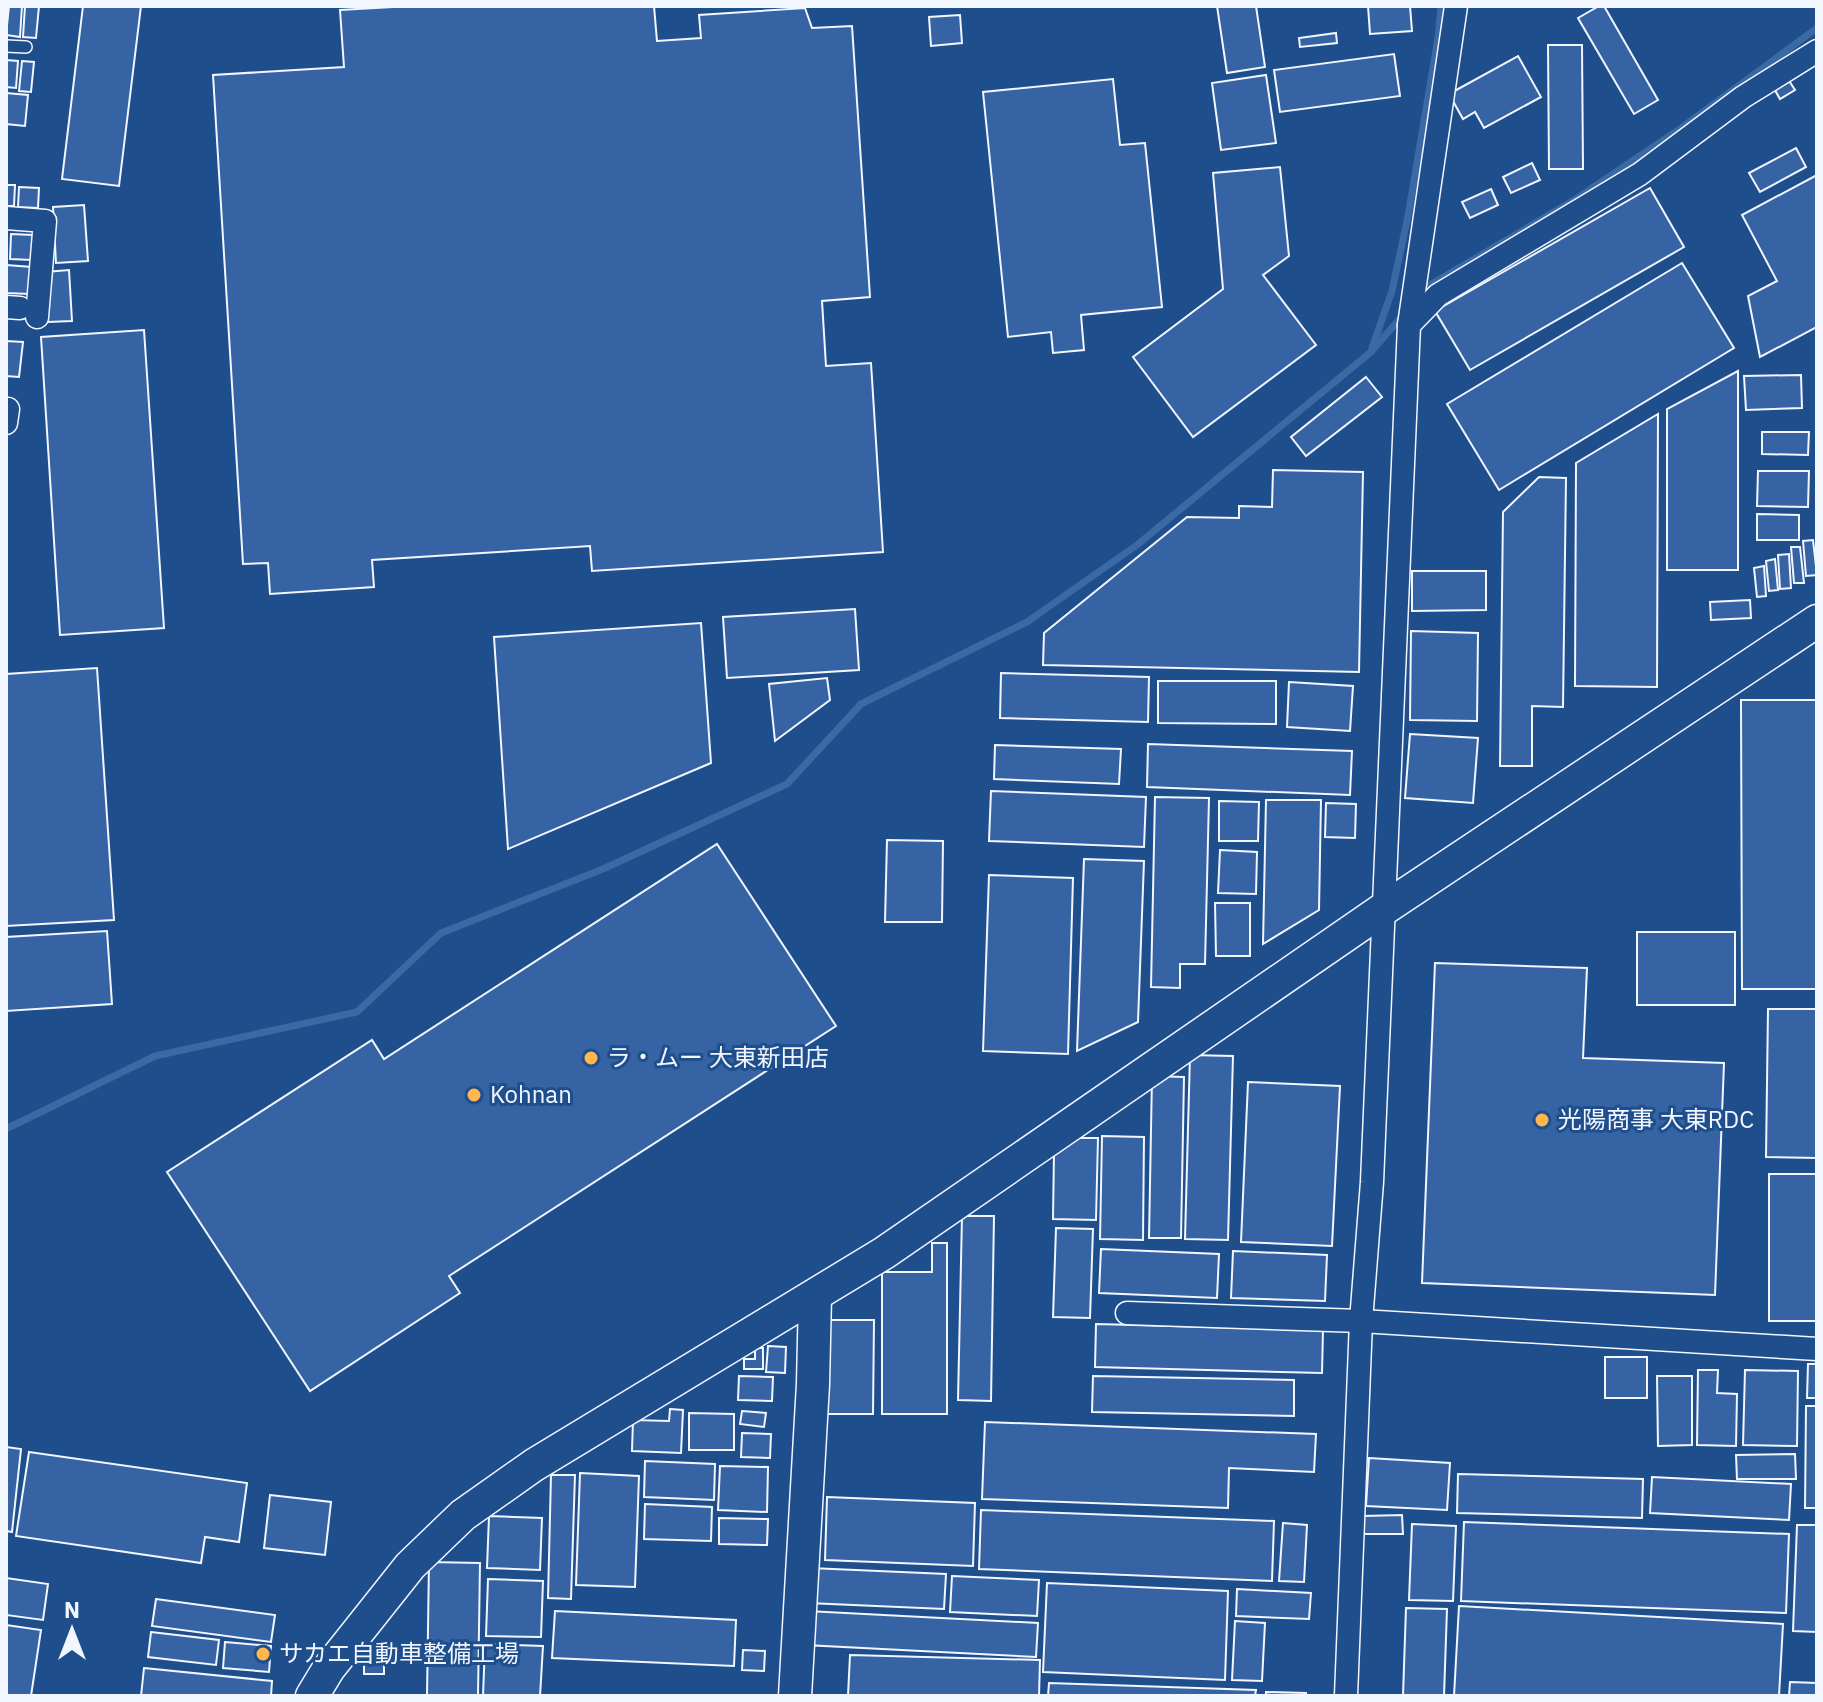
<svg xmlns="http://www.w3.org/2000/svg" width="1823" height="1702" font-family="'IBM Plex Sans','Noto Sans JP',sans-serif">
  <rect width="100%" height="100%" fill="#1f4e8c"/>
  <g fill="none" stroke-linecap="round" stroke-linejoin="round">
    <g stroke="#3b69a3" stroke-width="7">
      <path d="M 1420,296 L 1430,285 L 1576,199 L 1677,131 L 1817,28"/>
      <path d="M 1372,348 L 1392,291 L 1408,216 L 1438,38 L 1441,6"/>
      <path d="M 6,1129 L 155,1056 L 357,1012 L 441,933 L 603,869 L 787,784 L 861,704 L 1027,622 L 1137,545 L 1371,352 L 1403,315"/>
    </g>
  </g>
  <g fill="#3563a3" stroke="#f2f6ff" stroke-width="2">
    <path d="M 9,6 L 22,6 L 20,37 L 6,35 Z"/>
    <path d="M 25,6 L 39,6 L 36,38 L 23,37 Z"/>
    <path d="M 83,6 L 141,6 L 119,186 L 62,179 Z"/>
    <path d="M 411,6 L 654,6 L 657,41 L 701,38 L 699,15 L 805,8 L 812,28 L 852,26 L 870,297 L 822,301 L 826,366 L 871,363 L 883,552 L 592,571 L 590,546 L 372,560 L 374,587 L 270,594 L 268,563 L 243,564 L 213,75 L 344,67 L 340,10 Z"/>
    <path d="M 1217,6 L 1256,6 L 1265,67 L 1227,73 Z"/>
    <path d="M 1368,6 L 1410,6 L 1412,31 L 1370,34 Z"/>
    <path d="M 1599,6 L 1604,6 L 1658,100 L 1634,114 L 1578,18 Z"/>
    <path d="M 960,15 L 962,43 L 931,46 L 929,17 Z"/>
    <path d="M 1336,33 L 1337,43 L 1300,47 L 1299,38 Z"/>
    <path d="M 1548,45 L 1582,45 L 1583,169 L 1549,169 Z"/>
    <path d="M 1394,54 L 1400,96 L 1280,112 L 1274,70 Z"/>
    <path d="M 1518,56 L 1541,97 L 1484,128 L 1475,112 L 1463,119 L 1449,94 Z"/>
    <path d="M 6,60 L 18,61 L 16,88 L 6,87 Z"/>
    <path d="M 22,61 L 34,62 L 31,92 L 19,91 Z"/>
    <path d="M 1266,75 L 1276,143 L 1221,150 L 1212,83 Z"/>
    <path d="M 1786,76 L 1795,90 L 1780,99 L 1772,85 Z"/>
    <path d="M 1113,79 L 1120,145 L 1145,143 L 1162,307 L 1081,315 L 1084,350 L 1053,353 L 1051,332 L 1008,337 L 983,92 Z"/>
    <path d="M 6,93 L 28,95 L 25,126 L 6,124 Z"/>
    <path d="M 1796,148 L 1806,167 L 1760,192 L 1749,173 Z"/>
    <path d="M 1532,163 L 1540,180 L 1511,193 L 1503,177 Z"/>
    <path d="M 1280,167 L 1289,256 L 1263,275 L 1316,345 L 1193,437 L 1133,357 L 1223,289 L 1213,173 Z"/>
    <path d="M 1817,175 L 1817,327 L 1760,357 L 1748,296 L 1777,281 L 1742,215 Z"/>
    <path d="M 6,185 L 15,185 L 14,206 L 6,206 Z"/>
    <path d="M 19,187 L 39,188 L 38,208 L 18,207 Z"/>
    <path d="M 1650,188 L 1684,247 L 1470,370 L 1435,311 Z"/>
    <path d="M 1491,189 L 1498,205 L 1470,218 L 1462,202 Z"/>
    <path d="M 84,205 L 88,261 L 56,263 L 53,207 Z"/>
    <path d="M 11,234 L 33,235 L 32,260 L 10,259 Z"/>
    <path d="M 1682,263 L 1734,348 L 1499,490 L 1447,404 Z"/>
    <path d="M 6,265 L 32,267 L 30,294 L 6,293 Z"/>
    <path d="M 69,270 L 72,321 L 48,322 L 45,272 Z"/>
    <path d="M 144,330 L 164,628 L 60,635 L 41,337 Z"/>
    <path d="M 6,341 L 23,342 L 19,377 L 6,376 Z"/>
    <path d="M 1738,371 L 1738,570 L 1667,570 L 1667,409 Z"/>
    <path d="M 1801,375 L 1802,408 L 1746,410 L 1744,376 Z"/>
    <path d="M 1366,377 L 1382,397 L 1306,456 L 1291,437 Z"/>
    <path d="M 1658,414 L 1657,687 L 1575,686 L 1576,463 Z"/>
    <path d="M 1762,432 L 1809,432 L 1808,455 L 1762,454 Z"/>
    <path d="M 1273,470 L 1363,472 L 1359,672 L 1043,665 L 1044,633 L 1187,517 L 1239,518 L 1239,506 L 1272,507 Z"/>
    <path d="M 1758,471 L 1809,471 L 1808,507 L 1757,506 Z"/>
    <path d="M 1539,477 L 1566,478 L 1563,707 L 1532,706 L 1532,766 L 1500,766 L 1503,512 Z"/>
    <path d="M 1757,514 L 1799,515 L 1799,540 L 1757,540 Z"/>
    <path d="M 1813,540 L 1817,575 L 1806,576 L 1803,541 Z"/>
    <path d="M 1791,547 L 1800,547 L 1804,583 L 1794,583 Z"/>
    <path d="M 1789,554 L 1791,588 L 1780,589 L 1778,555 Z"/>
    <path d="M 1775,559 L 1778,590 L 1769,591 L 1766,561 Z"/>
    <path d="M 1764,566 L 1766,596 L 1757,597 L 1754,568 Z"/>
    <path d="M 1412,571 L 1486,571 L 1486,610 L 1412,611 Z"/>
    <path d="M 1750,600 L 1751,618 L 1711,620 L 1710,602 Z"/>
    <path d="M 855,609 L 859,670 L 727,678 L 723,617 Z"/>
    <path d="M 701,623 L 711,763 L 508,849 L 494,637 Z"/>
    <path d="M 1411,631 L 1478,633 L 1477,721 L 1410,720 Z"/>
    <path d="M 97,668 L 114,920 L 6,926 L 6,674 Z"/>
    <path d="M 1001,673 L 1149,677 L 1148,722 L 1000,718 Z"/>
    <path d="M 827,678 L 830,700 L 775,741 L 769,684 Z"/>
    <path d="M 1158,681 L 1276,681 L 1276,724 L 1158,723 Z"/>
    <path d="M 1289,682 L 1353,686 L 1350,731 L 1287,727 Z"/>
    <path d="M 1741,700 L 1817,700 L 1817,989 L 1742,989 Z"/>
    <path d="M 1410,734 L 1478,738 L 1473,803 L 1405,798 Z"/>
    <path d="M 1148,744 L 1352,751 L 1350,795 L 1147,787 Z"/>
    <path d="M 995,745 L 1121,749 L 1119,784 L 994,779 Z"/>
    <path d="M 991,791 L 1146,797 L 1144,847 L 989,841 Z"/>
    <path d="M 1155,797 L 1209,798 L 1205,964 L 1180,964 L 1180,988 L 1151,987 Z"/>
    <path d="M 1266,800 L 1321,800 L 1319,910 L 1263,944 Z"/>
    <path d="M 1219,801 L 1259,802 L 1258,841 L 1219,841 Z"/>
    <path d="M 1326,803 L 1356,804 L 1355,838 L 1325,837 Z"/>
    <path d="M 887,840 L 943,841 L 942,922 L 885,922 Z"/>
    <path d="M 717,844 L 836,1026 L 449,1276 L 460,1293 L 310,1391 L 167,1172 L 372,1040 L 384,1059 Z"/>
    <path d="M 1220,850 L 1257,852 L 1256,894 L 1218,893 Z"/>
    <path d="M 1084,859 L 1144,861 L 1138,1022 L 1077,1051 Z"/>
    <path d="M 989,875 L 1073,878 L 1068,1054 L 983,1051 Z"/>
    <path d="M 1215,903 L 1250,903 L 1250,956 L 1216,956 Z"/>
    <path d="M 107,931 L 112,1004 L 6,1011 L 6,937 Z"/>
    <rect x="1637" y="932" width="98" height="73"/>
    <path d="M 1435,963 L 1587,968 L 1583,1058 L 1724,1063 L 1715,1295 L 1422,1283 Z"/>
    <path d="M 1768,1009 L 1817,1009 L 1817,1158 L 1766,1157 Z"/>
    <path d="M 1190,1055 L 1233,1056 L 1228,1240 L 1185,1239 Z"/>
    <path d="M 1152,1076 L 1184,1077 L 1181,1238 L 1149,1238 Z"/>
    <path d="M 1248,1082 L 1340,1086 L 1332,1246 L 1241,1242 Z"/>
    <path d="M 1102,1136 L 1144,1137 L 1143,1240 L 1100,1239 Z"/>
    <path d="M 1073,1138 L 1098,1138 L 1096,1220 L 1053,1219 L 1054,1152 Z"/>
    <rect x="1769" y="1174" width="48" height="147"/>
    <path d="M 962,1216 L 994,1216 L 991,1401 L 958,1400 Z"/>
    <path d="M 1056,1228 L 1093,1229 L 1090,1318 L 1053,1317 Z"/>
    <path d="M 932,1243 L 947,1243 L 947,1414 L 882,1414 L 882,1272 L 932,1272 Z"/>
    <path d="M 1101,1249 L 1219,1254 L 1217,1298 L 1099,1293 Z"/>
    <path d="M 1233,1251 L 1327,1255 L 1325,1301 L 1231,1298 Z"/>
    <path d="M 823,1320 L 874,1320 L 873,1414 L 822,1414 Z"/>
    <path d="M 1096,1324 L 1323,1330 L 1322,1373 L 1095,1367 Z"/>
    <path d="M 768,1346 L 786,1347 L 785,1373 L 766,1372 Z"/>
    <path d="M 755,1348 L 763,1348 L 763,1369 L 744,1369 L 744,1359 L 755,1359 Z"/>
    <rect x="1605" y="1357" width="42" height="41"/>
    <path d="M 1808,1364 L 1817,1364 L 1817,1398 L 1807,1398 Z"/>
    <path d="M 1698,1370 L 1718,1370 L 1717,1393 L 1737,1394 L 1736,1446 L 1697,1445 Z"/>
    <path d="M 1745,1370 L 1798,1371 L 1797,1446 L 1743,1445 Z"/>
    <path d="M 739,1376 L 773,1377 L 772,1401 L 738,1400 Z"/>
    <path d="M 1093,1376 L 1294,1380 L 1294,1416 L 1092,1412 Z"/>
    <path d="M 1657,1376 L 1692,1376 L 1692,1445 L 1658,1446 Z"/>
    <path d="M 1806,1406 L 1817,1406 L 1817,1508 L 1805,1508 Z"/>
    <path d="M 670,1409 L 683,1410 L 681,1453 L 632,1451 L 633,1420 L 669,1421 Z"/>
    <path d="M 742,1411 L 766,1413 L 764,1427 L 740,1424 Z"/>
    <path d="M 689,1413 L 734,1414 L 734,1450 L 689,1450 Z"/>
    <path d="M 985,1422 L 1316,1434 L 1314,1472 L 1229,1468 L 1228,1508 L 982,1499 Z"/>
    <path d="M 742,1433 L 771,1434 L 770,1458 L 741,1457 Z"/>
    <path d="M 6,1447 L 21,1449 L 12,1532 L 6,1531 Z"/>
    <path d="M 29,1452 L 247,1483 L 239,1542 L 205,1537 L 201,1563 L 16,1536 Z"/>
    <path d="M 1795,1454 L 1796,1479 L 1737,1479 L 1736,1455 Z"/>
    <path d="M 1369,1458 L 1450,1463 L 1447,1510 L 1366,1506 Z"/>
    <path d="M 645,1461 L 715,1464 L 714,1500 L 644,1497 Z"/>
    <path d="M 720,1466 L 768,1467 L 767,1512 L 718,1510 Z"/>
    <path d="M 580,1473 L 639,1476 L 635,1587 L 576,1585 Z"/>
    <path d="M 1458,1474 L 1643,1479 L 1642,1518 L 1457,1513 Z"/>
    <path d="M 551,1475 L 575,1475 L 571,1599 L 548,1598 Z"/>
    <path d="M 1652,1477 L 1791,1484 L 1789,1520 L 1650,1513 Z"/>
    <path d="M 270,1495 L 331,1502 L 325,1555 L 264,1548 Z"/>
    <path d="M 827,1497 L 975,1503 L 973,1566 L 825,1560 Z"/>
    <path d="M 645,1504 L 712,1507 L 711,1541 L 644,1539 Z"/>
    <path d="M 981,1510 L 1274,1521 L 1272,1581 L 979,1569 Z"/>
    <path d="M 1402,1515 L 1403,1534 L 1364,1534 L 1363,1516 Z"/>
    <path d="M 489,1516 L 542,1518 L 540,1570 L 487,1568 Z"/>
    <path d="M 719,1518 L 768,1519 L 767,1545 L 719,1544 Z"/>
    <path d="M 1464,1522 L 1789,1534 L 1786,1613 L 1461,1601 Z"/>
    <path d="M 1283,1523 L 1307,1525 L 1304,1582 L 1279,1581 Z"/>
    <path d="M 1412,1524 L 1456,1526 L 1453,1601 L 1409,1600 Z"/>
    <path d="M 1797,1525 L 1817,1525 L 1817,1632 L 1793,1631 Z"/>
    <path d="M 429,1562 L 480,1563 L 478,1696 L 427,1696 Z"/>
    <path d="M 810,1568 L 946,1574 L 944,1609 L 808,1603 Z"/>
    <path d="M 952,1576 L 1039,1580 L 1037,1616 L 950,1612 Z"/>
    <path d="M 6,1578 L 48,1584 L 43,1620 L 6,1615 Z"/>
    <path d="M 488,1579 L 543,1581 L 541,1637 L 486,1636 Z"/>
    <path d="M 1047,1583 L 1228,1591 L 1225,1680 L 1043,1672 Z"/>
    <path d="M 1237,1589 L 1311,1593 L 1309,1619 L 1236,1616 Z"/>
    <path d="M 156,1599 L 275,1615 L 271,1642 L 152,1626 Z"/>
    <path d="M 1459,1606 L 1783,1624 L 1779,1696 L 1454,1696 Z"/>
    <path d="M 1406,1608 L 1447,1609 L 1444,1696 L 1403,1696 Z"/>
    <path d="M 555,1611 L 736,1620 L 734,1666 L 552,1658 Z"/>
    <path d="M 807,1611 L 1038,1623 L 1036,1657 L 805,1645 Z"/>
    <path d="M 1235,1621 L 1265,1623 L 1262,1681 L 1232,1680 Z"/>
    <path d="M 6,1625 L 41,1630 L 31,1696 L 6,1696 Z"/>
    <path d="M 151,1632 L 219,1640 L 216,1665 L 148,1657 Z"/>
    <path d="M 225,1642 L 271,1646 L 269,1672 L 223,1668 Z"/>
    <path d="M 485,1644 L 543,1646 L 540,1696 L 483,1696 Z"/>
    <path d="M 743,1650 L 765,1651 L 764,1671 L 742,1670 Z"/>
    <path d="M 850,1655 L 1040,1660 L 1039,1696 L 848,1696 Z"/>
    <rect x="364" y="1656" width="20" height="18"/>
    <path d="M 144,1668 L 272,1681 L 271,1696 L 141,1696 Z"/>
    <path d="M 1790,1682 L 1817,1683 L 1817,1696 L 1789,1696 Z"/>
    <path d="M 1049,1683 L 1256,1690 L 1255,1696 L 1048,1696 Z"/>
    <path d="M 1266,1692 L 1306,1693 L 1306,1696 L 1266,1696 Z"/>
  </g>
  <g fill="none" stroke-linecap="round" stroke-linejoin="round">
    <g stroke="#f2f6ff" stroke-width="14">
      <path id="lane" d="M 6,46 L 26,47"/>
    </g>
    <g stroke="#f2f6ff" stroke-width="25">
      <g id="street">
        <path d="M 6,218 L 45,221 L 37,317"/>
        <path d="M 6,307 L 20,308"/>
        <path d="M 1409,325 L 1438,295 L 1640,174 L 1743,97 L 1817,51"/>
        <path d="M 6,423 L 8,409"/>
        <path d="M 1127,1313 L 1361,1321 L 1817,1349"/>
        <path d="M 1346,1696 L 1361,1321 L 1372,1182 L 1409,325 L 1456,6"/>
      </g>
    </g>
    <g stroke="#f2f6ff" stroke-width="35">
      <g id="secondary">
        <path d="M 312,1696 L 329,1668 L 410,1566 L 463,1515 L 534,1465 L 884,1253 L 1382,910 L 1817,621"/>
        <path d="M 795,1696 L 813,1384 L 815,1296"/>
      </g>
    </g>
    <use href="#lane" stroke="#1f4e8c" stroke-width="11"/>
    <use href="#street" stroke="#1f4e8c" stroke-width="22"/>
    <use href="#secondary" stroke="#1f4e8c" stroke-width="32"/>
  </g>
  <g fill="#ffb74d" stroke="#1f4e8c" stroke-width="3">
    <circle cx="591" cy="1058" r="8"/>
    <circle cx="474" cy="1095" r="8"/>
    <circle cx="1542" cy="1120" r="8"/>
    <circle cx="263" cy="1654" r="8"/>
  </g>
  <g text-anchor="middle" stroke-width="6" stroke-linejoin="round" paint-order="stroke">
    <g font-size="24" fill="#f2f6ff" stroke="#1f4e8c" text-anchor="start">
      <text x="607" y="1066">ラ・ムー 大東新田店</text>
      <text x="490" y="1103">Kohnan</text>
      <text x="1558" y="1128">光陽商事 大東RDC</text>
      <text x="279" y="1662">サカエ自動車整備工場</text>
    </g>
  </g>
  <rect width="1823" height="1702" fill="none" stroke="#f2f6ff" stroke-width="16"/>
  <g transform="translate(72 1630)" stroke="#1f4e8c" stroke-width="6" paint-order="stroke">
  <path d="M0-6L14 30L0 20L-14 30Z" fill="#f2f6ff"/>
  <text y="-12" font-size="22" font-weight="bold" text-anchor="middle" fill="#f2f6ff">N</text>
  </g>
</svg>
